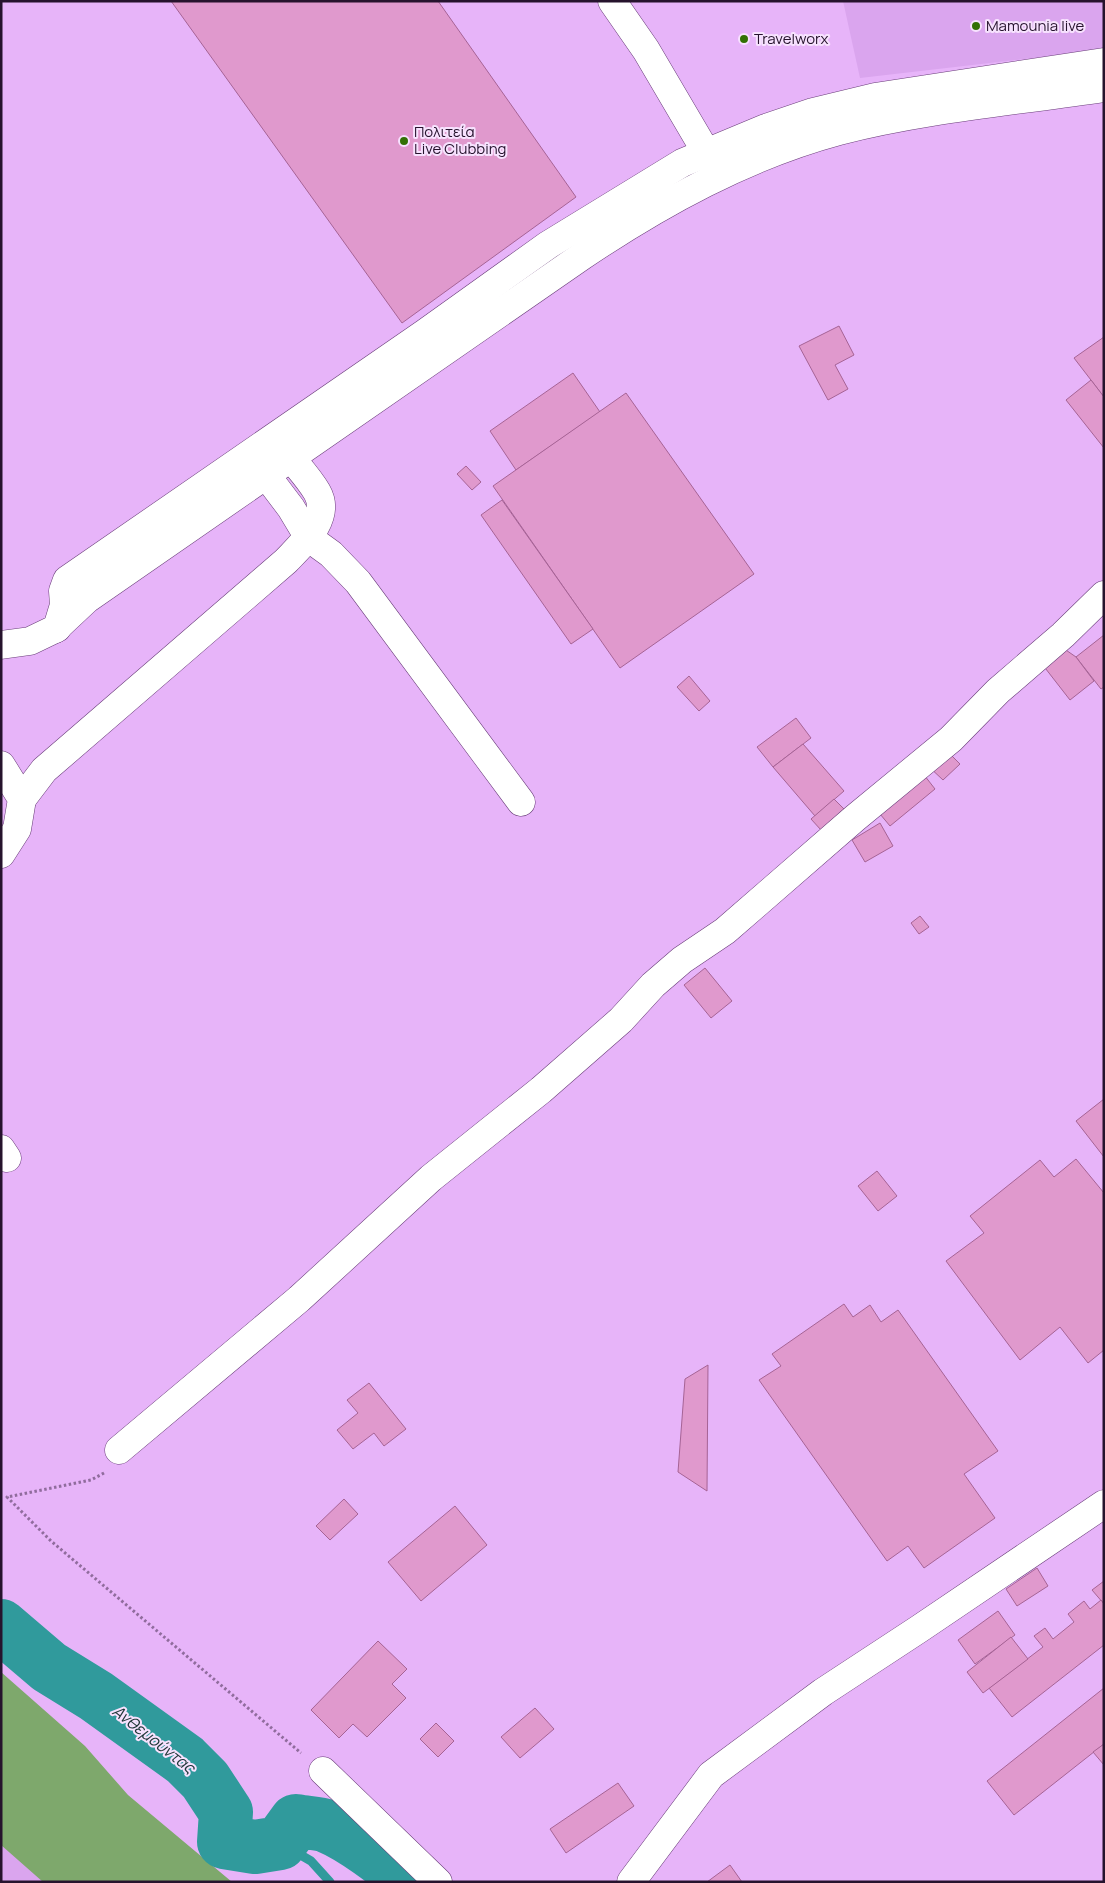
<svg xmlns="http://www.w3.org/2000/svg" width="1105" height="1883" font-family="Manrope,sans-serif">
  <rect width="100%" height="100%" fill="#e7b4f9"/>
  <g fill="#daa5ee">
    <path d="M 843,1 L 1104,1 L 1104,50 L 860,78 Z"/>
    <path d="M 1,1822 L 68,1882 L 1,1882 Z"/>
  </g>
  <path fill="#7ea86c" d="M 1,1672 L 85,1746 L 128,1795 L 232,1882 L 43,1882 L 1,1845 Z"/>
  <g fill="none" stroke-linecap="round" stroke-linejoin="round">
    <path stroke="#309a9c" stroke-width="9" d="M 280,1843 L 311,1861 L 330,1882"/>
    <path stroke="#309a9c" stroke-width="54" d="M 1,1626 L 49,1667 L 96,1696 L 185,1760 L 205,1780 L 226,1812 L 224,1842 L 255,1847 L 280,1843 L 296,1821 C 306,1823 318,1823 327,1826 C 351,1836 389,1863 407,1882"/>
  </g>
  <g fill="#e099cd" stroke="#a66395">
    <path d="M 171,1 L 438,1 L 576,197 L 402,323 Z"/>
    <path d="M 839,326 L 854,355 L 835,365 L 848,389 L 828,400 L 799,346 Z"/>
    <path d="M 1104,337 L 1104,397 L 1074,358 Z"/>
    <path d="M 573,373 L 600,412 L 516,470 L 490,431 Z"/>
    <path d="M 1091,380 L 1104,397 L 1104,448 L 1066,400 Z"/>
    <path d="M 626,393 L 754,574 L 620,668 L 493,486 Z"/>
    <path d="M 466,466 L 481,482 L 472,490 L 457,474 Z"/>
    <path d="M 502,500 L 593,629 L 571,644 L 481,515 Z"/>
    <path d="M 1104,635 L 1104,687 L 1101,689 L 1076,657 Z"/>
    <path d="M 1063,648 L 1076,657 L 1094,681 L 1070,700 L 1042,664 Z"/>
    <path d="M 689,676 L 710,701 L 699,711 L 677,687 Z"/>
    <path d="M 796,718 L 811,738 L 773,767 L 757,747 Z"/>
    <path d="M 803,744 L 844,791 L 815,816 L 773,767 Z"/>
    <path d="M 944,748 L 960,764 L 943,780 L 927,765 Z"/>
    <path d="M 921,771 L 935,789 L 890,826 L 875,808 Z"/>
    <path d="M 834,799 L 844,809 L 821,830 L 811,819 Z"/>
    <path d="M 880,823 L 893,846 L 865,862 L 852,840 Z"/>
    <path d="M 920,916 L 929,927 L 919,934 L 911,923 Z"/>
    <path d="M 705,968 L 732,1001 L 711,1018 L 684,985 Z"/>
    <path d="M 1104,1099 L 1104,1157 L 1076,1121 Z"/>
    <path d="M 1076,1159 L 1104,1193 L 1104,1350 L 1088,1363 L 1060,1327 L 1020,1360 L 946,1261 L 984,1233 L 970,1216 L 1040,1160 L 1054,1177 Z"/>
    <path d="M 877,1171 L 897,1196 L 878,1211 L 858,1186 Z"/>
    <path d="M 844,1304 L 853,1317 L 870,1305 L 881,1322 L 898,1310 L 998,1451 L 964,1474 L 995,1518 L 924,1568 L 908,1546 L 887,1561 L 759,1380 L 781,1366 L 772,1354 Z"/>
    <path d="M 708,1365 L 707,1491 L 678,1472 L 685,1379 Z"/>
    <path d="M 369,1383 L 406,1429 L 384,1446 L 374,1433 L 353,1449 L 337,1430 L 358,1413 L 347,1400 Z"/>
    <path d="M 344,1499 L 358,1514 L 330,1540 L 316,1526 Z"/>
    <path d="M 455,1506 L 487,1545 L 421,1601 L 388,1562 Z"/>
    <path d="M 1037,1568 L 1048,1586 L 1017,1606 L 1006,1589 Z"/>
    <path d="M 1104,1581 L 1104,1604 L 1092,1590 Z"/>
    <path d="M 1101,1600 L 1104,1604 L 1104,1645 L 1012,1717 L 989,1688 L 1043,1647 L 1034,1636 L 1045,1628 L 1053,1639 L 1074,1622 L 1068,1614 L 1084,1601 L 1090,1609 Z"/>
    <path d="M 998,1611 L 1015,1635 L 975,1664 L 958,1640 Z"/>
    <path d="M 1011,1637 L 1028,1659 L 983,1693 L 967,1672 Z"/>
    <path d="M 378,1641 L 407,1669 L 392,1684 L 406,1698 L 367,1737 L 353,1724 L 339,1738 L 311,1710 Z"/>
    <path d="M 1104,1688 L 1104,1744 L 1014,1815 L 987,1781 Z"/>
    <path d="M 535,1708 L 554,1729 L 520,1758 L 501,1737 Z"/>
    <path d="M 436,1723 L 454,1741 L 438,1757 L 420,1739 Z"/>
    <path d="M 1104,1744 L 1104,1765 L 1093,1752 Z"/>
    <path d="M 618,1783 L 634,1806 L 566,1853 L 550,1829 Z"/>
    <path d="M 730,1865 L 742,1882 L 707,1882 Z"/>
  </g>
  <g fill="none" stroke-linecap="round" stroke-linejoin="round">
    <g stroke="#693d79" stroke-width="29">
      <g id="minor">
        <path d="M 612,1 L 646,50 L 706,152"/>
        <path d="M 266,475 L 291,508 L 309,538 L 331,554 L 358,582 L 521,802"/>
        <path d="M 55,629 L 87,599 L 582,256 C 661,203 746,156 839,131 C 924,109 1017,101 1104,88"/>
        <path d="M 1,645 L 30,641 L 57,628 L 64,605 L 63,591 L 67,580 L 425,333 L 548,245 L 682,163 L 766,128 L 813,112 L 875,97 L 1104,62"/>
        <path d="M 1,765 L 22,799 L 17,829 L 1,854"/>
        <path d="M 22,799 L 44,770 L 286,561 C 302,544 332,518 317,492 C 310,480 300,469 291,458"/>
        <path d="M 1,1149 L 7,1158"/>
        <path d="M 119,1450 L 299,1299 L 431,1178 L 541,1090 L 621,1020 L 653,985 L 682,960 L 725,931 L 855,818 L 951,739 L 998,691 L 1063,635 L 1104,595"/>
        <path d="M 323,1771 L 438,1882"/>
        <path d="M 631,1882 L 711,1775 L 823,1692 L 919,1629 L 1104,1504"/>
      </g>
    </g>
    <path stroke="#906c9d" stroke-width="3" stroke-dasharray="2.5 2.5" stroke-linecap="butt" d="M 104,1473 L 91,1480 L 7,1497 L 51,1541 L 301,1753"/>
    <use href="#minor" stroke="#fff" stroke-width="28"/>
  </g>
  <g fill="#327004" stroke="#f7e2fe" stroke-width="2">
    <circle cx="976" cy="26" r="5"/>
    <circle cx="744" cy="39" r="5"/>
    <circle cx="404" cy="141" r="5"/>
  </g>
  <g text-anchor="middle" stroke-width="4" stroke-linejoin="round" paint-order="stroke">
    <g font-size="15" fill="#26132d" stroke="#f7e2fe" text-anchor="start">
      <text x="986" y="31">Mamounia live</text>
      <text x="754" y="44">Travelworx</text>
      <text x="414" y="137">Πολιτεία<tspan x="414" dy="17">Live Clubbing</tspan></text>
    </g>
    <g font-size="16" font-style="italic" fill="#1e3536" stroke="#f7e2fe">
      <text transform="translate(154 1739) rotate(38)" y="6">Ανθεμούντας</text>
    </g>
  </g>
  <rect width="1105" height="1883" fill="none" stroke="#26132d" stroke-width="5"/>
</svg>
